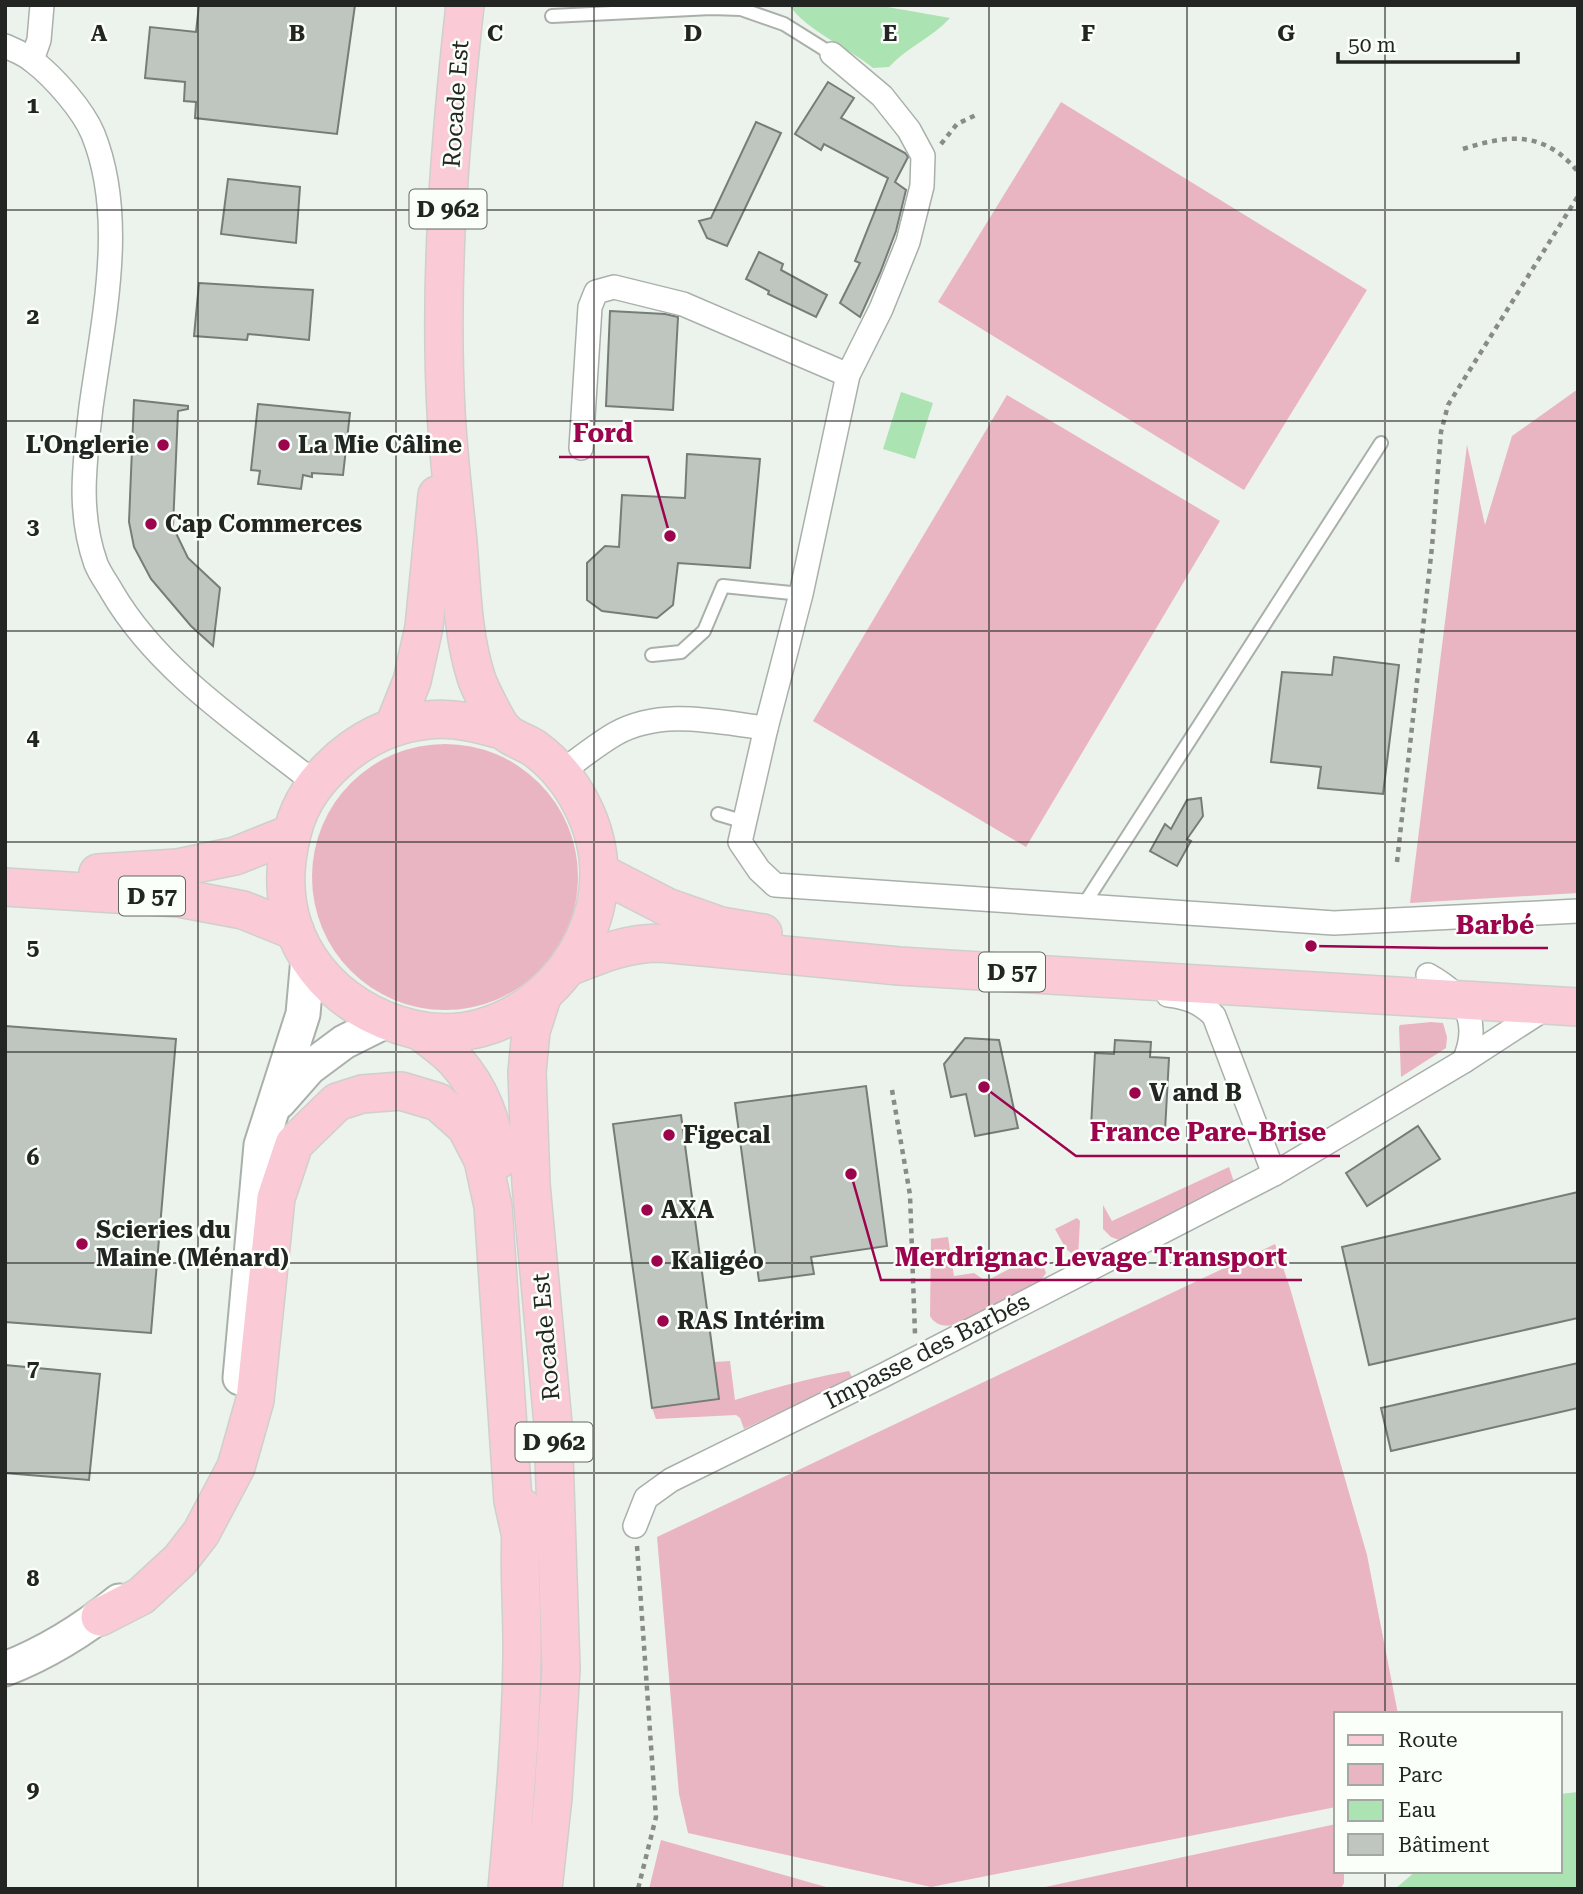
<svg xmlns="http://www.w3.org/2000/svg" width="1583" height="1894" font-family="'Roboto Serif',serif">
  <rect width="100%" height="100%" fill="#ecf2ec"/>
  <g fill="#eab5c3">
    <path d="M 1061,102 L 1367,290 L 1244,490 L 938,302 Z"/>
    <path d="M 1578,389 L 1578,893 L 1410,903 L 1467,445 L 1485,525 L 1512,436 Z"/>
    <path d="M 1007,395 L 1220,521 L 1026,847 L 813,721 Z"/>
    <circle cx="445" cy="877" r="133"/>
    <path d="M 1431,1022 L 1443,1023 L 1447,1037 L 1446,1048 L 1401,1077 L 1399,1027 L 1400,1025 Z"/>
    <path d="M 1229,1167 L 1234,1182 L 1122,1241 L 1111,1237 L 1103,1229 L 1103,1205 L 1112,1221 Z"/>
    <path d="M 1077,1218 L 1080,1221 L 1078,1258 L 1066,1249 L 1055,1229 Z"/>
    <path d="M 948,1237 L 954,1276 L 974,1273 L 984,1280 L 988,1280 L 1015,1266 L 1021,1253 L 1030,1252 L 1040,1257 L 1046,1273 L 1040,1282 L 954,1325 C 944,1327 935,1325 930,1316 L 931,1239 Z"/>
    <path d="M 1275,1244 L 1290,1288 L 1367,1555 L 1398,1714 L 1336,1714 L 1336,1807 L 931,1887 L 688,1833 L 679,1794 L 657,1537 Z"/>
    <path d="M 730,1361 L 735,1400 C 773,1388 810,1378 849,1371 L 852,1377 L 849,1381 L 744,1429 L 740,1418 L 736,1415 L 656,1419 L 652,1408 L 719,1399 L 714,1362 Z"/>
    <path d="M 1336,1824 L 1336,1871 L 1344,1871 L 1344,1883 L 1341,1889 L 1036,1889 Z"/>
    <path d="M 661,1840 L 833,1889 L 649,1889 Z"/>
  </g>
  <g fill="#abe3b2">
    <path d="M 789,5 L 876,5 L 950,18 C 932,38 907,47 889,67 L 873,68 C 849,48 807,31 789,5 Z"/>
    <path d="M 901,392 L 933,403 L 915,459 L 883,449 Z"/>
    <path d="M 1578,1792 L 1578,1889 L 1395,1889 L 1416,1871 L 1560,1871 L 1560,1794 Z"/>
  </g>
  <g fill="#bfc5bf" stroke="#767c77" stroke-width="2">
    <path d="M 199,5 L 355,5 L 337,134 L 195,118 L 196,102 L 184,101 L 185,82 L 145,78 L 150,27 L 196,32 Z"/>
    <path d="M 828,82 L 854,98 L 841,118 L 905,153 L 908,157 L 895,182 L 906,190 L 896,231 L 880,273 L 860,317 L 840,303 L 860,263 L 855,261 L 888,178 L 824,144 L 821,150 L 795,134 Z"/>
    <path d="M 756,122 L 781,133 L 727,246 L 707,238 L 699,221 L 711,218 Z"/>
    <path d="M 228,179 L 300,187 L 296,243 L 221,234 Z"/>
    <path d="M 759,252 L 783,264 L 781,270 L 827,295 L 816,317 L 768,294 L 769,291 L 746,279 Z"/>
    <path d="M 199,283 L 313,290 L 309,340 L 248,334 L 247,340 L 194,336 Z"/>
    <path d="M 610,311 L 665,314 L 678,317 L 673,410 L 606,406 Z"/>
    <path d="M 134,400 L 188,406 L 188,409 L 178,411 L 173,527 L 188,558 L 220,588 L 213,646 L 191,626 L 151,579 L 134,547 L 129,522 Z"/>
    <path d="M 258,404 L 350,413 L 343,475 L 312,473 L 312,477 L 303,475 L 301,489 L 258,484 L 260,471 L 251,470 Z"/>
    <path d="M 687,454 L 760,459 L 750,568 L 678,563 L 673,605 L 657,618 L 602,611 L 587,600 L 587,563 L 605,546 L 619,547 L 622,495 L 685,498 Z"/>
    <path d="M 1334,657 L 1399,665 L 1383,794 L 1318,788 L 1321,767 L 1271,762 L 1282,672 L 1332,675 Z"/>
    <path d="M 1201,798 L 1203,816 L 1187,839 L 1191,841 L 1177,866 L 1150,851 L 1165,824 L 1171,829 L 1187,800 Z"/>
    <path d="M 5,1026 L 176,1039 L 151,1333 L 5,1322 Z"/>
    <path d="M 965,1038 L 999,1040 L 1018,1128 L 975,1136 L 966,1094 L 951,1097 L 944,1064 Z"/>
    <path d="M 1115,1040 L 1151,1042 L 1150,1057 L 1169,1058 L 1165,1131 L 1091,1127 L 1095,1053 L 1114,1054 Z"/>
    <path d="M 866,1086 L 887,1246 L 811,1257 L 814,1274 L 759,1281 L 735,1103 Z"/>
    <path d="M 681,1115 L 719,1399 L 652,1408 L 613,1124 Z"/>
    <path d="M 1418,1126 L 1440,1159 L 1367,1206 L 1346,1173 Z"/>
    <path d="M 1578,1192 L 1578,1318 L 1369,1365 L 1342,1247 Z"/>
    <path d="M 1578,1363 L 1578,1408 L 1391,1451 L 1381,1408 Z"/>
    <path d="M 5,1365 L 100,1374 L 89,1480 L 5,1473 Z"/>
  </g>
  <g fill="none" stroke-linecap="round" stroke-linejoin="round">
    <g stroke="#a9b0aa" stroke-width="16">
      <g id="service">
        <path d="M 552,16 L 711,8 L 741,9 L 784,24 L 832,54"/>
        <path d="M 652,655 L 681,652 L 704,631 L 723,586 L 801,594"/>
        <path d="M 718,814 L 745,822"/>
        <path d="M 1083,906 L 1381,443"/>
      </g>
    </g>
    <g stroke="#a9b0aa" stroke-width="26">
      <g id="minor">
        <path d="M 5,46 C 14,50 25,54 33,61 C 54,77 83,110 93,134 C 127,218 103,320 91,407 C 85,461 77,511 96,564 C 100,574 107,583 112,592 C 158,671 244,727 315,783"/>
        <path d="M 832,54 L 882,96 L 909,130 L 923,156 L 922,186 L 908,242 L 881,309 L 848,375 L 801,594 L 766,728 L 740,842 L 759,870 L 775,885 L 1334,923 L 1578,911"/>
        <path d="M 32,60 L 39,40 L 42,5"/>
        <path d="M 581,448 L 590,307 L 596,292 L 614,287 L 683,304 L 848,375"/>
        <path d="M 561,772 C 578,760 596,745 615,734 C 662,708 715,722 766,728"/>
        <path d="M 1428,975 C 1464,995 1482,1020 1464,1061"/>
        <path d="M 1168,995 C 1186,997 1201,1002 1214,1016 L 1274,1174"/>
        <path d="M 635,1526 L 646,1498 L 671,1480 L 882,1376 L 1274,1174 L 1464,1061 L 1549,1006"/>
      </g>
    </g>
    <g stroke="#a9b0aa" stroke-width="37">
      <g id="secondary">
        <path d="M 279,1102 L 309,1068 L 344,1042 L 384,1022"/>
        <path d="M 240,1378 L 261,1145 L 303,1014 L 308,958"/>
        <path d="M 5,1669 C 46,1653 86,1628 119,1601"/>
      </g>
    </g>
    <g stroke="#cfcfcf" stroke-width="40">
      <g id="primary">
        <path d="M 465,5 C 450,139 439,276 446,411 C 448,451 453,492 457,532 C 462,580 461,630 476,677 C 479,687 497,723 504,731 C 511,738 525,742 534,748 C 573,776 599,826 599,874 C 599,967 508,1052 413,1029 C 333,1010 277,944 287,860 C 292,822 302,796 330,768 C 357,741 389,724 428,720 C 455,717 480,724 505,731"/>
        <path d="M 394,726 L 412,681 L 424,627 L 437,495"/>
        <path d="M 599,872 L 667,907 L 721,926 L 763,933"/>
        <path d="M 98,873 L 177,868 L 235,856 L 290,834"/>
        <path d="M 5,887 L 179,898 L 243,910 L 295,931"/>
        <path d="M 571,966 C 603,953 627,943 661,943 L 899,966 L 1578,1007"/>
        <path d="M 542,997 L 531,1031 L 527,1072 L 531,1184 L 553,1424 L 561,1669 L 553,1797 L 543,1889"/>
        <path d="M 420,1031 C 431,1040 445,1049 455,1060 C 482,1090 492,1122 498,1160"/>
        <path d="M 100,1617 L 141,1596 L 180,1560 L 201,1533 L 236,1467 L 255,1400 L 276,1198 L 294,1144 L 337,1102 L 362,1094 L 401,1091 L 438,1102 L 466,1127 L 483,1160 L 493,1206 L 513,1501 L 520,1532"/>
        <path d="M 507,1889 C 514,1812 521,1735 522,1658 C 523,1608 517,1558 523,1508"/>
      </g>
    </g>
    <g stroke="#888c88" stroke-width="4.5" stroke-dasharray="5 5" stroke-linecap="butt">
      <path d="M 941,144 L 957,124 L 978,114"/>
      <path d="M 1463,149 C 1509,134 1545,131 1578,172"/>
      <path d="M 1397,862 L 1432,547 L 1441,432 L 1448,405 L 1578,196"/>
      <path d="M 892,1090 L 910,1195 L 915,1334"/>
      <path d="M 637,1546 L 656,1817 L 638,1889"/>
    </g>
    <use href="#service" stroke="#fff" stroke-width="12"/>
    <use href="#minor" stroke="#fff" stroke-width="23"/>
    <use href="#secondary" stroke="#fff" stroke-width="33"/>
    <use href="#primary" stroke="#facad7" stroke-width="37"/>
  </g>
  <path fill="none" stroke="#232523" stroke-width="2" stroke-opacity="0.55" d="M 198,5 L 198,1889M 396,5 L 396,1889M 594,5 L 594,1889M 792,5 L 792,1889M 989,5 L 989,1889M 1187,5 L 1187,1889M 1385,5 L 1385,1714M 5,210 L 1578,210M 5,421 L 1578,421M 5,631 L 1578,631M 5,842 L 1578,842M 5,1052 L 1578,1052M 5,1263 L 1578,1263M 5,1473 L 1578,1473M 5,1684 L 1578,1684M 1385,1871 L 1385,1889"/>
  <g fill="#9d044e" stroke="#fafffa" stroke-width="2.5">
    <circle cx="163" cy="445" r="7"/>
    <circle cx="284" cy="445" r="7"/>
    <circle cx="151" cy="524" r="7"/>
    <circle cx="1135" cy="1093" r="7"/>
    <circle cx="669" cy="1135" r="7"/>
    <circle cx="647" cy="1210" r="7"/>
    <circle cx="82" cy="1244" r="7"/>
    <circle cx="657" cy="1261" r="7"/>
    <circle cx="663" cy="1321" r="7"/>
  </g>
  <g text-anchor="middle" stroke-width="5" stroke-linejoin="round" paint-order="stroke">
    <g fill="#fafffa" stroke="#646664" stroke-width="2">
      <rect x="409.5" y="189.5" width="77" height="39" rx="5"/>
      <rect x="119" y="876.5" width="66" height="39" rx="5"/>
      <rect x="979" y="952.5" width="66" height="39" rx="5"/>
      <rect x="515.5" y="1422.5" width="77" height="39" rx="5"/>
    </g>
    <g font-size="23" font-weight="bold" fill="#232523">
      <text x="448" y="217">D 962</text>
      <text x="152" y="904">D 57</text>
      <text x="1012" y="980">D 57</text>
      <text x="554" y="1450">D 962</text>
    </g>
    <g font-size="24" fill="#232523" stroke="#fafffa">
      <text transform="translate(456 104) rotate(-86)" y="8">Rocade Est</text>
      <text transform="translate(546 1337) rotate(-95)" y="8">Rocade Est</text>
      <text transform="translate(927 1351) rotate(-27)" y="8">Impasse des Barbés</text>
    </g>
    <g font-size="24" font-weight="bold" fill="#232523" stroke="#fafffa" text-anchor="start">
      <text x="149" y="453" text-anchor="end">L'Onglerie</text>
      <text x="298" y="453">La Mie Câline</text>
      <text x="165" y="532">Cap Commerces</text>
      <text x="1149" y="1101">V and B</text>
      <text x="683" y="1143">Figecal</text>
      <text x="661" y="1218">AXA</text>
      <text x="96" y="1238">Scieries du<tspan x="96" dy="28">Maine (Ménard)</tspan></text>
      <text x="671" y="1269">Kaligéo</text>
      <text x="677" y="1329">RAS Intérim</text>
    </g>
  </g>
  <g font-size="23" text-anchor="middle" font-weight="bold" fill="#232523" stroke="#fafffa" stroke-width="5" stroke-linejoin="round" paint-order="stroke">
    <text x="99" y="41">A</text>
    <text x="297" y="41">B</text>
    <text x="495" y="41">C</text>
    <text x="693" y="41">D</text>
    <text x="890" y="41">E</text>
    <text x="1088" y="41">F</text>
    <text x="1286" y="41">G</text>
    <text x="33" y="113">1</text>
    <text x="33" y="324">2</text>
    <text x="33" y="534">3</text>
    <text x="33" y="745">4</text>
    <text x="33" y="955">5</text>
    <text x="33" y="1165">6</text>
    <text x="33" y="1376">7</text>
    <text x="33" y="1586">8</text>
    <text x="33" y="1797">9</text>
  </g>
  <path fill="none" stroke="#9d044e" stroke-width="2.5" d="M670 536L648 457H559M1311 946L1442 948H1548M984 1087L1076 1156H1340M851 1174L881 1280H1302"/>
  <g fill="#9d044e" stroke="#fafffa" stroke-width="2.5">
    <circle cx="670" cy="536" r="7"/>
    <circle cx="1311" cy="946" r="7"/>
    <circle cx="984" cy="1087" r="7"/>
    <circle cx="851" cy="1174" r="7"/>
  </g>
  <g font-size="26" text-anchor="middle" font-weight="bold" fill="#9d044e" stroke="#fafffa" stroke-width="5" stroke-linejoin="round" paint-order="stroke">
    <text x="603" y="442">Ford</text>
    <text x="1495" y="934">Barbé</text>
    <text x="1208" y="1141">France Pare-Brise</text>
    <text x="1091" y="1266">Merdrignac Levage Transport</text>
  </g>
  <rect width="1583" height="1894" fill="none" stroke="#232523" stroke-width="14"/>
  <rect x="1334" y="1712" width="228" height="161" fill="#fafffa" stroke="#a4a8a4" stroke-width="2"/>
  <rect x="1348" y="1735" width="35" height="10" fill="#facad7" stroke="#a4a8a4" stroke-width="2"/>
  <text x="1398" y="1747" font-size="21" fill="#232523">Route</text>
  <rect x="1348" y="1764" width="35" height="21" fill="#eab5c3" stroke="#a4a8a4" stroke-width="2"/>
  <text x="1398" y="1782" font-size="21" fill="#232523">Parc</text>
  <rect x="1348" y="1800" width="35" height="21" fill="#abe3b2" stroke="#a4a8a4" stroke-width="2"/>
  <text x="1398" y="1817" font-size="21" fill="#232523">Eau</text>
  <rect x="1348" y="1834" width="35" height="21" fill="#bfc5bf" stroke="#a4a8a4" stroke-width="2"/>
  <text x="1398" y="1852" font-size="21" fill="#232523">Bâtiment</text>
  <path d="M1338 52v10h180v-10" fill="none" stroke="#232523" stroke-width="3.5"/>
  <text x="1348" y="52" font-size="21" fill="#232523" stroke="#fafffa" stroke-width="5" paint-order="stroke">50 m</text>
</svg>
